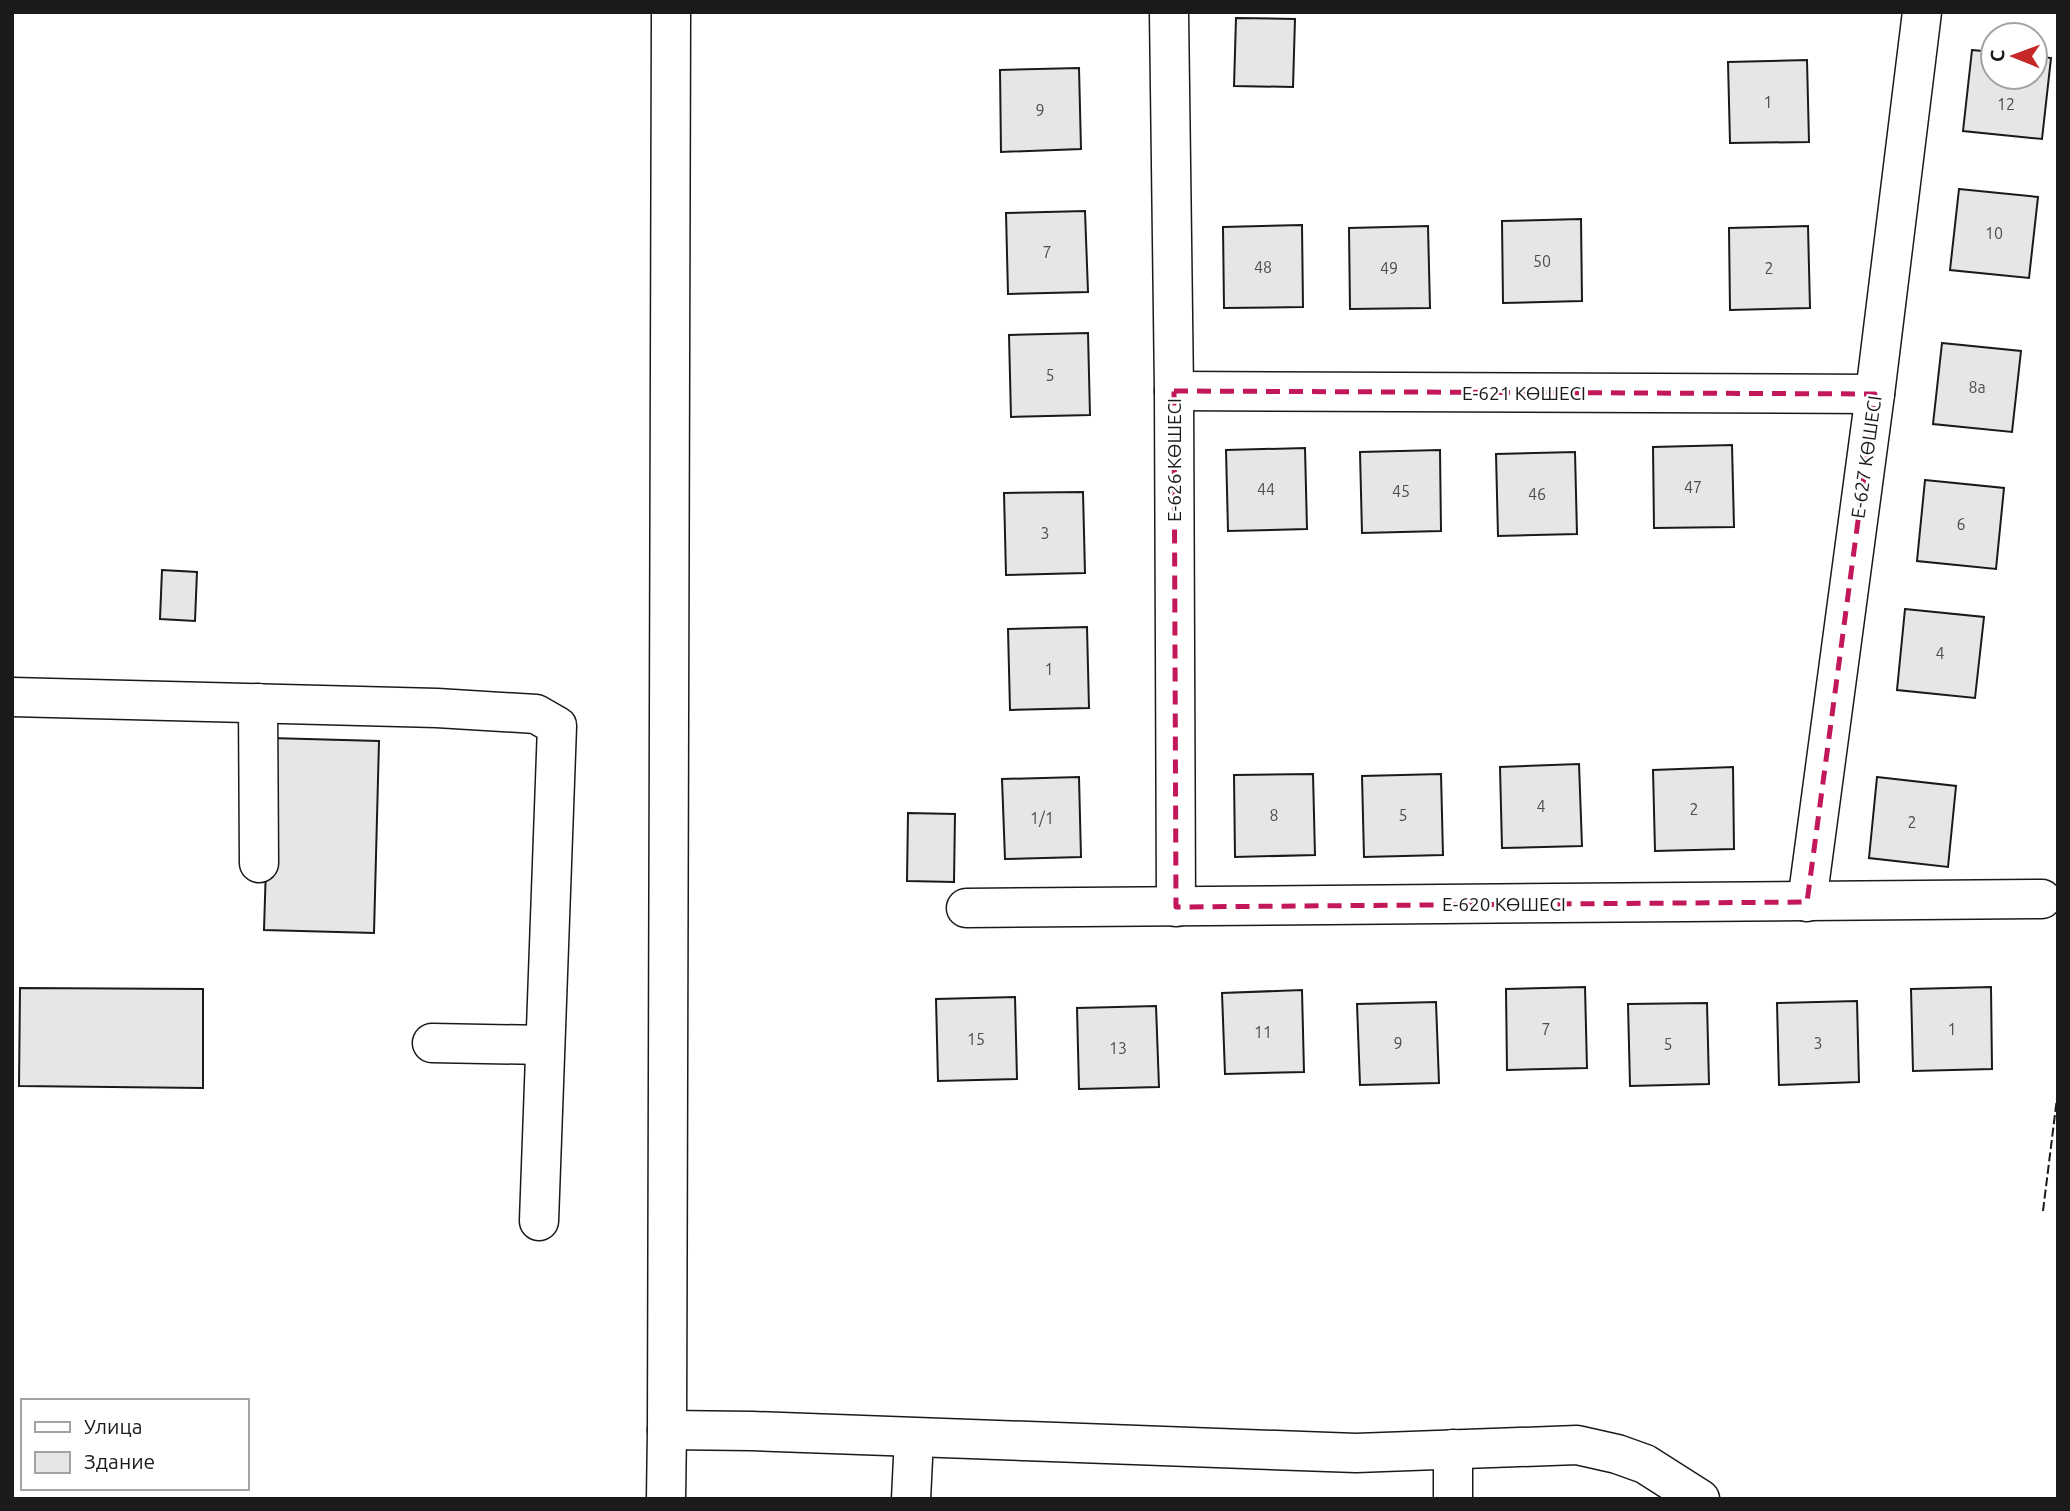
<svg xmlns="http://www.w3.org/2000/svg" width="2070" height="1511" font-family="Ubuntu,sans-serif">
  <rect width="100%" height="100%" fill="#fff"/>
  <g fill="#e6e6e6" stroke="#1a1a1a" stroke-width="2">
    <path d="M 1236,18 L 1295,19 L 1293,87 L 1234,86 Z"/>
    <path d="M 1972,50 L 1993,52 L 1993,77 L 2035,77 L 2035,56 L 2051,58 L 2042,139 L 1963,131 Z"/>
    <path d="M 1807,60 L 1809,142 L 1730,143 L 1728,62 Z"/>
    <path d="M 1079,68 L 1081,149 L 1001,152 L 1000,70 Z"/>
    <path d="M 1959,189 L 2038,197 L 2029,278 L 1950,270 Z"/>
    <path d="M 1085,211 L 1088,292 L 1008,294 L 1006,213 Z"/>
    <path d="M 1581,219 L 1582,301 L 1503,303 L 1502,221 Z"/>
    <path d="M 1302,225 L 1303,307 L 1224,308 L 1223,227 Z"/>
    <path d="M 1428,226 L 1430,308 L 1350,309 L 1349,228 Z"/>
    <path d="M 1808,226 L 1810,308 L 1730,310 L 1729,228 Z"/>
    <path d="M 1088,333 L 1090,415 L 1011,417 L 1009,335 Z"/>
    <path d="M 1942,343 L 2021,351 L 2012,432 L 1933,424 Z"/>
    <path d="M 1732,445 L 1734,527 L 1654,528 L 1653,447 Z"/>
    <path d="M 1305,448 L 1307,529 L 1228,531 L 1226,450 Z"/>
    <path d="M 1440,450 L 1441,531 L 1362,533 L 1360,452 Z"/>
    <path d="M 1575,452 L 1577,534 L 1498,536 L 1496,454 Z"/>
    <path d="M 1925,480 L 2004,488 L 1996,569 L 1917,561 Z"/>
    <path d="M 1083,492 L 1085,573 L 1006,575 L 1004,493 Z"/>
    <path d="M 162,570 L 197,572 L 195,621 L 160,619 Z"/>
    <path d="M 1905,609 L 1984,617 L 1975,698 L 1897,690 Z"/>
    <path d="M 1087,627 L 1089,708 L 1010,710 L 1008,629 Z"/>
    <path d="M 270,738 L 379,741 L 374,933 L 264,930 Z"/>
    <path d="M 1579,764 L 1582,846 L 1502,848 L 1500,767 Z"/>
    <path d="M 1733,767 L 1734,849 L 1655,851 L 1653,770 Z"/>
    <path d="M 1313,774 L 1315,855 L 1235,857 L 1234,775 Z"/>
    <path d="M 1441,774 L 1443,855 L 1364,857 L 1362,776 Z"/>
    <path d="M 1079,777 L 1081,857 L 1005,859 L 1002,779 Z"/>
    <path d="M 1877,777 L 1956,786 L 1948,867 L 1869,858 Z"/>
    <path d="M 908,813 L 955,814 L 954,882 L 907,881 Z"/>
    <path d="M 1585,987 L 1587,1068 L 1507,1070 L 1506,989 Z"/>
    <path d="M 1991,987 L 1992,1069 L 1913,1071 L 1911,989 Z"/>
    <path d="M 20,988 L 203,989 L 203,1088 L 19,1086 Z"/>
    <path d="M 1302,990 L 1304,1072 L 1225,1074 L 1222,993 Z"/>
    <path d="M 1015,997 L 1017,1079 L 938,1081 L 936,999 Z"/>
    <path d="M 1857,1001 L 1859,1082 L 1779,1085 L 1777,1003 Z"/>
    <path d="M 1436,1002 L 1439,1083 L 1360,1085 L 1357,1004 Z"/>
    <path d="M 1707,1003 L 1709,1084 L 1630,1086 L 1628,1004 Z"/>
    <path d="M 1156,1006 L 1159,1087 L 1079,1089 L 1077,1008 Z"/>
  </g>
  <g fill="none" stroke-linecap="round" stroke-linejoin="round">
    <g stroke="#1a1a1a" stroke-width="41">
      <g id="minor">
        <path d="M 671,12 L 667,1430 L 752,1431 L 1356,1453 L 1577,1445 L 1617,1454 L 1645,1464 L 1700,1499"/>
        <path d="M 1169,12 L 1174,391 L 1176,907"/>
        <path d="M 1174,391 L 1875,394"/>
        <path d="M 12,697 L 437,708 L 536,714 L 557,726 L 539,1221"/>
        <path d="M 258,703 L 259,863"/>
        <path d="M 1807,902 L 1875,394 L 1922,12"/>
        <path d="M 966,908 L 2042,899"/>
        <path d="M 432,1043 L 545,1045"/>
        <path d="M 1453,1449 L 1453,1499"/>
        <path d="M 666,1499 L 667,1430"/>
        <path d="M 911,1499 L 914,1438"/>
      </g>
    </g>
    <use href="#minor" stroke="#fff" stroke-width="38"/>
    <path stroke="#1a1a1a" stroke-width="2" stroke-dasharray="9 3.5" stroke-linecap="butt" d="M 2043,1211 L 2058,1090"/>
  </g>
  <path fill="none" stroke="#c2185b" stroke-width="5" stroke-dasharray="14 9" stroke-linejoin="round" d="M 1174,391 L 1875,394 L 1807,902 L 1176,907 Z"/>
  <g text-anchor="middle" stroke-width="5" stroke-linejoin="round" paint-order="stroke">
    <g font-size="16" fill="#4d4d4d">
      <text x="1768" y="108">1</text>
      <text x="2006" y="110">12</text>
      <text x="1040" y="116">9</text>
      <text x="1994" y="239">10</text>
      <text x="1047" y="258">7</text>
      <text x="1542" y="267">50</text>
      <text x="1263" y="273">48</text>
      <text x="1389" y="274">49</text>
      <text x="1769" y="274">2</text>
      <text x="1050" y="381">5</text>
      <text x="1977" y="393">8а</text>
      <text x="1693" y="493">47</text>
      <text x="1266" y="495">44</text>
      <text x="1401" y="497">45</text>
      <text x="1537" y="500">46</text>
      <text x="1961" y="530">6</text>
      <text x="1045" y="539">3</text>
      <text x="1940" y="659">4</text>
      <text x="1049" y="675">1</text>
      <text x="1541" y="812">4</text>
      <text x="1694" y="815">2</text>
      <text x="1274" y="821">8</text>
      <text x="1403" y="821">5</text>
      <text x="1042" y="824">1/1</text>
      <text x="1912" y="828">2</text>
      <text x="1546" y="1035">7</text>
      <text x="1952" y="1035">1</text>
      <text x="1263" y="1038">11</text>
      <text x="976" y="1045">15</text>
      <text x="1398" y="1049">9</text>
      <text x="1818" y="1049">3</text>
      <text x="1668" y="1050">5</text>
      <text x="1118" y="1054">13</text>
    </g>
    <g font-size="19" fill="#1a1a1a" stroke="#fff">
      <text x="1524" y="400">Е-621 КӨШЕСІ</text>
      <text transform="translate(1866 457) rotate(-82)" y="7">Е-627 КӨШЕСІ</text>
      <text transform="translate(1174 460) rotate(-90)" y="7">Е-626 КӨШЕСІ</text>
      <text x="1504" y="911">Е-620 КӨШЕСІ</text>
    </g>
  </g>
  <rect width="2070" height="1511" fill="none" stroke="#1a1a1a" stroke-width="28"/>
  <rect x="21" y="1399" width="228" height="91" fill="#ffffff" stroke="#a3a3a3" stroke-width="2"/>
  <rect x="35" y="1422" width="35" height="10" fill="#ffffff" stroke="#a3a3a3" stroke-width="2"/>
  <text x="84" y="1434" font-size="21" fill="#1a1a1a">Улица</text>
  <rect x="35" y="1452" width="35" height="21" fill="#e6e6e6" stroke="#a3a3a3" stroke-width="2"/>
  <text x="84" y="1469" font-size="21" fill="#1a1a1a">Здание</text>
  <g transform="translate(2014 56) rotate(271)"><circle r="33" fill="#ffffff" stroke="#a3a3a3" stroke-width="2"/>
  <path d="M0-5L12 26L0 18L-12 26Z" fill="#c62828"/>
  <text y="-10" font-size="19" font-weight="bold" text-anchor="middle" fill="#1a1a1a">С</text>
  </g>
</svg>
